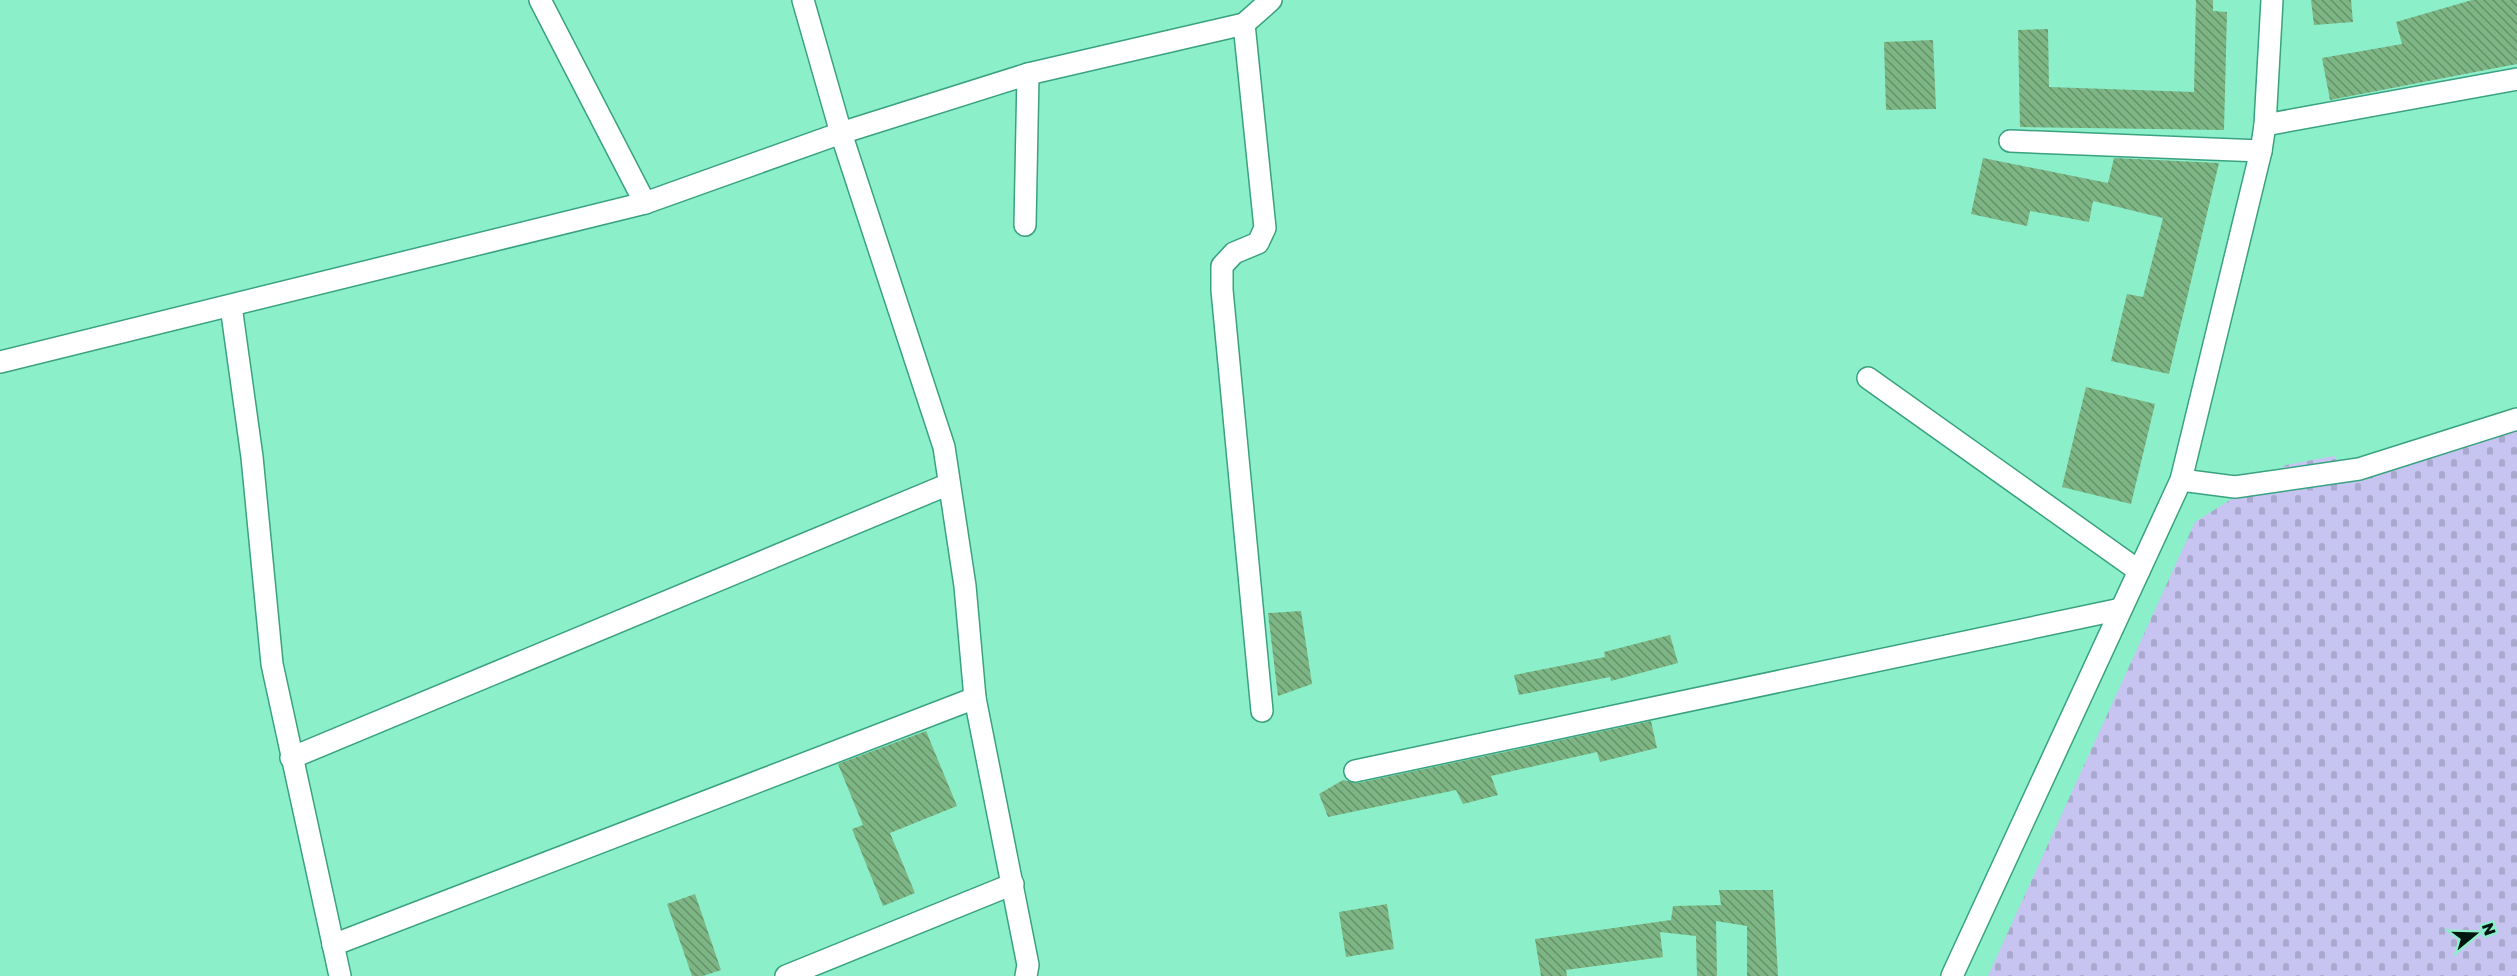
<svg xmlns="http://www.w3.org/2000/svg" width="2517" height="976" font-family="'Golos Text',sans-serif">
  <defs>
    <pattern id="cemetery-stones" width="16" height="16" patternUnits="userSpaceOnUse" patternTransform="scale(1.5)"><rect width="16" height="16" fill="#c7c4f1"/><path d="M2 7V4a2 2 0 0 1 4 0v3zM10 15v-3a2 2 0 0 1 4 0v3z" fill="#a9a8cd"/></pattern>
    <pattern id="building-back-hatch" width="6" height="6" patternUnits="userSpaceOnUse" patternTransform="scale(1.5)"><rect width="6" height="6" fill="#7db584"/><path d="M-1 5l2 2M0 0l6 6M5-1l2 2" fill="none" stroke="#64926a"/></pattern>
  </defs>
  <rect width="100%" height="100%" fill="#8befca"/>
  <path fill="url(#cemetery-stones)" d="M 2517,424 L 2517,976 L 1988,976 L 2195,522 L 2286,465 L 2334,456 L 2346,472 Z"/>
  <g fill="url(#building-back-hatch)">
    <path d="M 2196,0 L 2213,0 L 2213,11 L 2227,12 L 2224,130 L 2020,127 L 2018,30 L 2048,29 L 2049,87 L 2194,92 Z"/>
    <path d="M 2311,0 L 2351,0 L 2353,22 L 2314,25 Z"/>
    <path d="M 2472,0 L 2517,0 L 2517,64 L 2330,100 L 2322,58 L 2402,44 L 2396,22 Z"/>
    <path d="M 1933,40 L 1936,109 L 1886,110 L 1884,42 Z"/>
    <path d="M 1983,158 L 2108,183 L 2114,158 L 2219,163 L 2169,374 L 2111,361 L 2127,294 L 2143,297 L 2163,218 L 2093,201 L 2089,222 L 2030,211 L 2027,226 L 1971,214 Z"/>
    <path d="M 2086,387 L 2155,404 L 2131,504 L 2062,487 Z"/>
    <path d="M 1301,611 L 1312,684 L 1278,696 L 1268,613 Z"/>
    <path d="M 1670,635 L 1678,663 L 1611,681 L 1610,677 L 1519,695 L 1514,675 L 1605,657 L 1604,652 Z"/>
    <path d="M 1651,721 L 1657,748 L 1600,762 L 1597,752 L 1491,776 L 1498,795 L 1463,804 L 1456,790 L 1328,817 L 1319,794 L 1343,780 L 1358,783 Z"/>
    <path d="M 926,731 L 957,806 L 890,833 L 915,893 L 883,906 L 852,829 L 863,825 L 838,764 Z"/>
    <path d="M 1719,890 L 1773,890 L 1778,976 L 1747,976 L 1747,926 L 1716,921 L 1717,976 L 1697,976 L 1696,936 L 1660,932 L 1663,957 L 1566,970 L 1567,976 L 1541,976 L 1535,939 L 1671,920 L 1673,906 L 1721,905 Z"/>
    <path d="M 695,894 L 721,970 L 703,976 L 692,976 L 667,904 Z"/>
    <path d="M 1387,904 L 1394,949 L 1346,957 L 1339,912 Z"/>
  </g>
  <g fill="none" stroke-linecap="round" stroke-linejoin="round">
    <g stroke="#3aa280" stroke-width="24">
      <g id="minor">
        <path d="M 540,0 L 645,203"/>
        <path d="M 803,0 L 841,133 L 944,447 L 965,586 L 975,698 L 1028,965 L 1026,976"/>
        <path d="M 1244,24 L 1265,228 L 1258,243 L 1234,253 L 1222,266 L 1222,290 L 1262,711"/>
        <path d="M 2265,125 L 2517,79"/>
        <path d="M 2010,141 L 2261,151"/>
        <path d="M 1025,225 L 1028,74"/>
        <path d="M 231,306 L 252,457 L 272,664 L 340,976"/>
        <path d="M 0,362 L 645,203 L 841,133 L 1028,74 L 1244,24 L 1271,0"/>
        <path d="M 1868,378 L 2139,571"/>
        <path d="M 2181,480 L 2235,487 L 2359,469 L 2517,419"/>
        <path d="M 291,758 L 949,484"/>
        <path d="M 1355,771 L 2121,609"/>
        <path d="M 333,945 L 975,698"/>
        <path d="M 786,976 L 1013,884"/>
        <path d="M 1952,976 L 2181,480 L 2261,151 L 2265,125 L 2272,0"/>
      </g>
    </g>
    <use href="#minor" stroke="#fff" stroke-width="21"/>
  </g>
  <g transform="translate(2475 934) rotate(71)" stroke="#8befca" stroke-width="4.5" paint-order="stroke">
  <path d="M0-4.5L10 22L0 15L-10 22Z" fill="#02150e"/>
  <text y="-9" font-size="16" font-weight="bold" text-anchor="middle" fill="#02150e">N</text>
  </g>
</svg>
